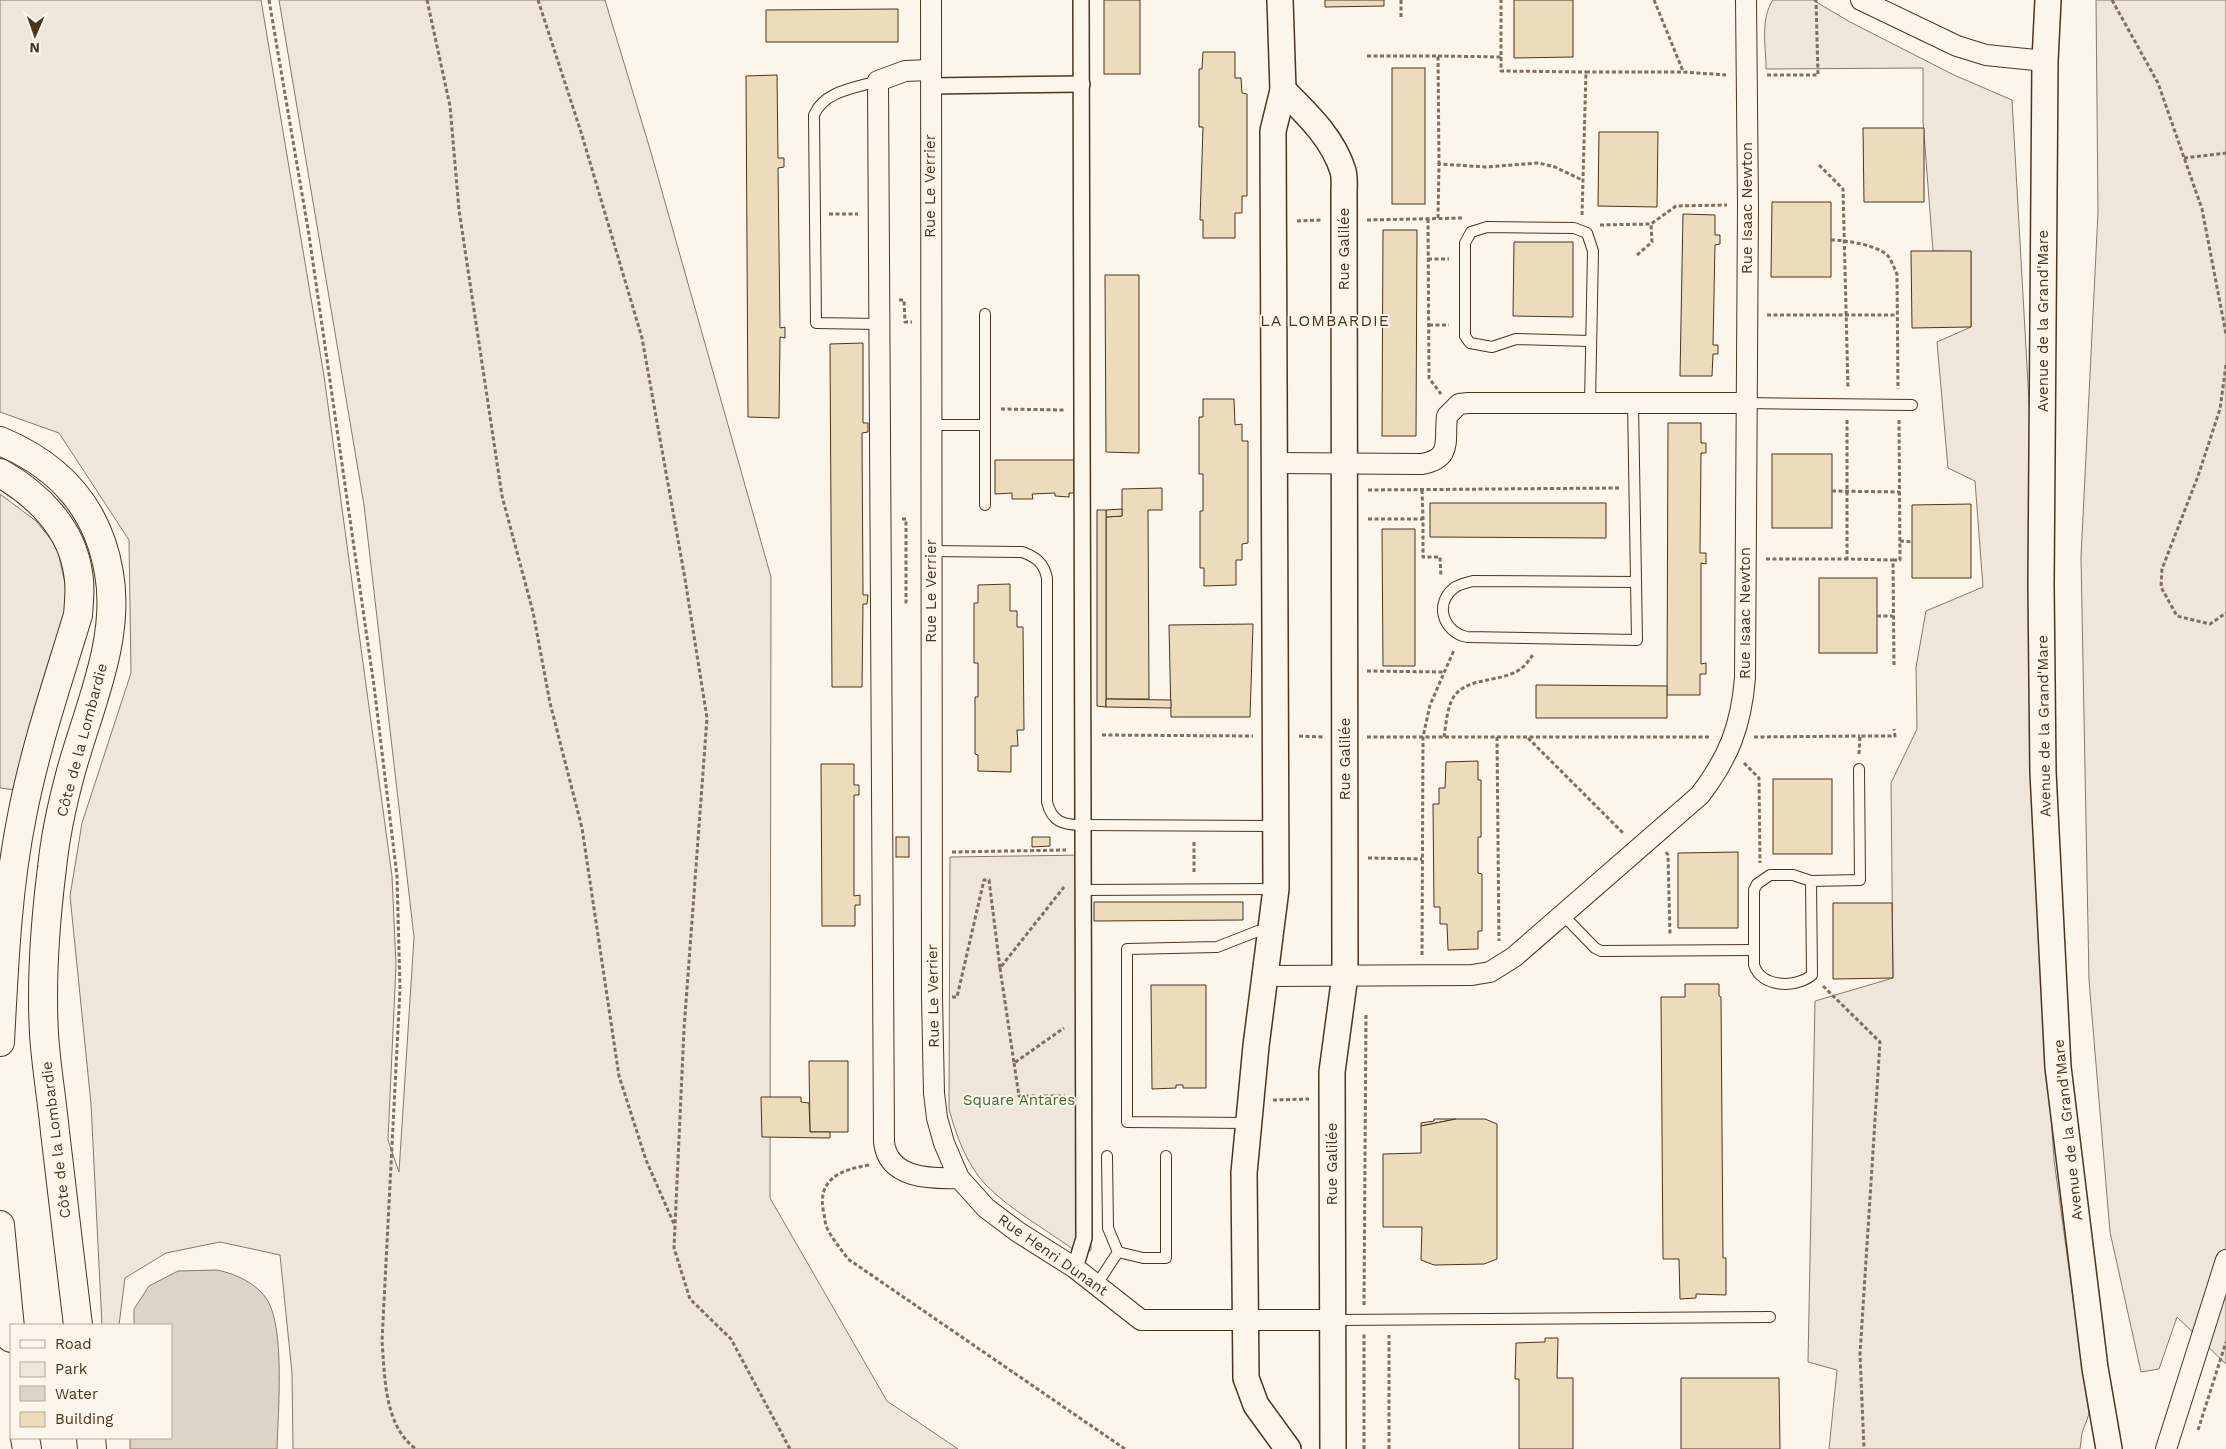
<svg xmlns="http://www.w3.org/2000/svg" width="2226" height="1449" font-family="'Work Sans',sans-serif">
  <rect width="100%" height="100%" fill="#fbf6e9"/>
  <g fill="#ede6d9" stroke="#887966">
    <path d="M 0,0 L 261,0 L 324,376 L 392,876 L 396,965 L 388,1140 L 399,1172 L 414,937 L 364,505 L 279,0 L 605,0 L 650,149 L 771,577 L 770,1198 L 887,1401 L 958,1449 L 293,1449 L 292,1373 L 280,1255 L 220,1242 L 166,1253 L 125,1278 L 119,1325 L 102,1325 L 91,1104 L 70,896 L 82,823 L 131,673 L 129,540 L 59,433 L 0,412 Z"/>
    <path d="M 1773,0 L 1813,0 L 1850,22 L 1954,75 L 2012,100 L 2032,455 L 2039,926 L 2054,1160 L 2089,1414 L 2082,1433 L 2080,1449 L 1829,1449 L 1837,1370 L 1808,1362 L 1815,1001 L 1893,978 L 1891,783 L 1917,729 L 1916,667 L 1926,611 L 1983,587 L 1975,481 L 1948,468 L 1937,342 L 1971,327 L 1971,252 L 1933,251 L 1923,121 L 1923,68 L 1766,69 C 1766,47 1760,19 1773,0 Z"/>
    <path d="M 2096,0 L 2226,0 L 2226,1364 L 2177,1317 L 2159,1369 L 2141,1372 L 2110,1232 L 2089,980 L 2081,557 L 2098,212 Z"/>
    <path d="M 0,494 L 36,521 L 57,547 L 66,588 L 63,635 L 16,790 L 0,788 Z"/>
    <path d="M 1087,855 L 1091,1250 L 1083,1257 C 1052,1232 1013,1213 985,1184 C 966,1163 956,1135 949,1109 L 950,857 Z"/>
  </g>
  <path fill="#dcd4c6" stroke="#887966" d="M 217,1270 C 236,1274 257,1283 268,1301 C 285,1332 278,1412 277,1449 L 130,1449 L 130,1438 L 171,1438 L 171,1325 L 134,1325 L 134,1309 L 149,1286 L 178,1271 Z"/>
  <g fill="#ecdcbc" stroke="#4a3520">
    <rect x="1104" y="0" width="36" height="74"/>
    <path d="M 1325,0 L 1384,0 L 1384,6 L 1325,7 Z"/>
    <path d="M 1514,0 L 1573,0 L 1573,57 L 1514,58 Z"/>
    <path d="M 898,9 L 898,42 L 766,42 L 766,10 Z"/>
    <path d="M 1203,52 L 1235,52 L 1235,78 L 1241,78 L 1242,93 L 1247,94 L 1247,196 L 1242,196 L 1242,213 L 1235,213 L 1235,238 L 1203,238 L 1203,220 L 1200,220 L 1203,127 L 1199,127 L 1199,69 L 1202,69 Z"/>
    <rect x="1392" y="68" width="33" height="136"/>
    <path d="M 777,75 L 778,158 L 784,158 L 784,167 L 778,168 L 780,328 L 785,327 L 785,338 L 780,337 L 779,418 L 748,417 L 746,76 Z"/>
    <path d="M 1863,128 L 1924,128 L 1924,202 L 1864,202 Z"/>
    <path d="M 1599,132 L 1658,132 L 1657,207 L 1598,206 Z"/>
    <path d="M 1772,202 L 1831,202 L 1831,277 L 1771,277 Z"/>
    <path d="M 1683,214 L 1715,215 L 1715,235 L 1720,235 L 1720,244 L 1715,245 L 1713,345 L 1718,345 L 1718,354 L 1713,354 L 1712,376 L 1680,376 Z"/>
    <path d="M 1383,230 L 1417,230 L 1416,436 L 1382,436 Z"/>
    <path d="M 1514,242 L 1573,242 L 1573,317 L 1513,316 Z"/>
    <path d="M 1911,251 L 1971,251 L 1971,327 L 1912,328 Z"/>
    <path d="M 1105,275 L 1139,275 L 1139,453 L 1106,452 Z"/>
    <path d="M 863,343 L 863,423 L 868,423 L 868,432 L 862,433 L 863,595 L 868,595 L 867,604 L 863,604 L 862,687 L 832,687 L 830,344 Z"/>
    <path d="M 1203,399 L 1234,399 L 1235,425 L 1242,424 L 1242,441 L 1248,441 L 1248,543 L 1242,544 L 1242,560 L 1236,560 L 1236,585 L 1204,586 L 1204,568 L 1200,568 L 1200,511 L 1203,511 L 1203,474 L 1199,474 L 1199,417 L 1203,417 Z"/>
    <path d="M 1668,423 L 1701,423 L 1701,443 L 1706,443 L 1706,453 L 1701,453 L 1700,553 L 1706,553 L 1706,564 L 1701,563 L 1701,664 L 1706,663 L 1706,674 L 1700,674 L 1700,695 L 1667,695 Z"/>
    <rect x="1772" y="454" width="60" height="74"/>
    <path d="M 995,460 L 1074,460 L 1074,493 L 1069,493 L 1069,497 L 1055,496 L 1055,493 L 1032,494 L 1033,499 L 1012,499 L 1012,493 L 995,494 Z"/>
    <path d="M 1162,488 L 1162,510 L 1148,510 L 1149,699 L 1106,699 L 1106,517 L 1122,516 L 1122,489 Z"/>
    <path d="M 1430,503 L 1606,503 L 1606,538 L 1430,537 Z"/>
    <path d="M 1971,504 L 1971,578 L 1912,578 L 1912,505 Z"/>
    <path d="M 1122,509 L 1122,516 L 1106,517 L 1106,510 Z"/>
    <path d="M 1097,510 L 1106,510 L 1106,707 L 1097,706 Z"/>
    <path d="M 1382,529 L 1415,529 L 1415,666 L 1383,666 Z"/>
    <rect x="1819" y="578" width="58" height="75"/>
    <path d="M 1010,584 L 1010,611 L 1017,611 L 1017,627 L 1023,627 L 1024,730 L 1017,730 L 1018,746 L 1011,746 L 1011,772 L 978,771 L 978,755 L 975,754 L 975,697 L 978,697 L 978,663 L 974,663 L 974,603 L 978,603 L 978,585 Z"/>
    <path d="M 1253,624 L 1250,717 L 1171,717 L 1169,625 Z"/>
    <path d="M 1536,685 L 1667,686 L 1667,718 L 1536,718 Z"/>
    <path d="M 1106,699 L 1171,700 L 1171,708 L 1106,707 Z"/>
    <path d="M 1478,761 L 1478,780 L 1481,780 L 1481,837 L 1478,837 L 1478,873 L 1482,874 L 1482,931 L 1478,931 L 1478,949 L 1448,950 L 1447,924 L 1440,924 L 1440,907 L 1434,907 L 1433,804 L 1439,804 L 1439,788 L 1445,788 L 1446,762 Z"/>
    <path d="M 821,764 L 854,764 L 854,785 L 859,785 L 859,795 L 854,795 L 854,896 L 860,895 L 860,905 L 855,905 L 855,926 L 822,926 Z"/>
    <rect x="1773" y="779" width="59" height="75"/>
    <rect x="896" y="837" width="13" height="20"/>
    <path d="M 1032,837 L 1050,837 L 1050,846 L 1032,847 Z"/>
    <path d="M 1738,852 L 1738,928 L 1678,928 L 1678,853 Z"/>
    <path d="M 1094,902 L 1243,902 L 1243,920 L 1094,921 Z"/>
    <path d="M 1833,903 L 1892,903 L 1893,978 L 1833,979 Z"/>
    <path d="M 1685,984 L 1719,984 L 1719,996 L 1721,997 L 1723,1258 L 1726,1258 L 1726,1295 L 1696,1294 L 1696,1298 L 1680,1299 L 1679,1259 L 1663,1259 L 1661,997 L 1685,997 Z"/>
    <path d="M 1151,985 L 1206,985 L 1206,1088 L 1183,1088 L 1183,1085 L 1176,1085 L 1176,1088 L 1152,1089 Z"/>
    <path d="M 809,1061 L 848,1061 L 848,1132 L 810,1132 Z"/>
    <path d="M 761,1097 L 801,1097 L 801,1102 L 809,1103 L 810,1132 L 830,1132 L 830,1138 L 762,1137 Z"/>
    <path d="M 1434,1119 L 1456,1119 L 1421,1126 L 1421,1123 L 1434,1121 Z"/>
    <path d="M 1456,1119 L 1485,1119 L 1497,1124 L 1497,1259 L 1484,1264 L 1434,1265 L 1421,1260 L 1422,1227 L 1383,1227 L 1383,1154 L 1421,1153 L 1421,1126 Z"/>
    <path d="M 1545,1338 L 1558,1338 L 1557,1378 L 1573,1378 L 1573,1449 L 1519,1449 L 1519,1379 L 1515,1379 L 1516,1343 L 1545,1342 Z"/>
    <path d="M 1681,1378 L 1779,1378 L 1780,1449 L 1681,1449 Z"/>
  </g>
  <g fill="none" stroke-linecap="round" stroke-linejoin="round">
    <g stroke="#4a3520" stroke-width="12">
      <g id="service">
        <path d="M 878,81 C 855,88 824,91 814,115 L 816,323 L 879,324"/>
        <path d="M 1590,341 L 1516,339 L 1492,347 L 1470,343 L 1465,336 L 1465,243 L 1471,232 L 1487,227 L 1574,228 L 1587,233 L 1593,251 L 1590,403"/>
        <path d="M 1633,403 L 1637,640 L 1467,637 C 1443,632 1434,604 1454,588 C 1459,584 1466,583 1473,581 L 1636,582"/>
        <path d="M 1746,403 L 1912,405"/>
        <path d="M 931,425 L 985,425 L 985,314"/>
        <path d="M 985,505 L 985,425"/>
        <path d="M 931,551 L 1022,552 C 1036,557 1044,563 1047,578 L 1047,802 C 1052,822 1063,825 1082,825 L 1276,826"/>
        <path d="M 1811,881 L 1812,975 C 1795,989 1761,987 1754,965 L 1754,890 L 1757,884 L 1770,875 L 1793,875 L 1811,881 L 1860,880 L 1859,769"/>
        <path d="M 1082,890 L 1275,889"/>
        <path d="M 1563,915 L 1595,948 L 1601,951 L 1753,950"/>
        <path d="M 1248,1123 L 1127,1122 L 1127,949 L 1217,947 L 1258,931 L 1271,928"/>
        <path d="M 1107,1156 L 1108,1228 L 1118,1252"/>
        <path d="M 1097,1284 L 1118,1252 L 1143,1258 L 1166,1258 L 1166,1156"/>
        <path d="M 1333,1320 L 1770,1317"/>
      </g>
    </g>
    <g stroke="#4a3520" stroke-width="18">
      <g id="pedestrian">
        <path d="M 930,86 L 1082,84"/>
        <path d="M 1075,1268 L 1084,1238 L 1081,0"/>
      </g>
    </g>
    <g stroke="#4a3520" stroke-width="22">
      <g id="minor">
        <path d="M 931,0 L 932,997 L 934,1093 L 937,1118 L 944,1143 L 959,1178 L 986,1208 L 1018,1232 L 1075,1268 L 1141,1320 L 1333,1320"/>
        <path d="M 1861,0 L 1957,46 L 1986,55 L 2045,61"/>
        <path d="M 930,70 L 905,71 L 878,81 L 884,1142 C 888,1179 931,1179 959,1178"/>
        <path d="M 1274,463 L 1422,464 C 1453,458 1444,441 1447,416 L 1459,404 L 1468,403 L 1746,403"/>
        <path d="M 1266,976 L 1472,975 L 1490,972 L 1514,957 L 1700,795 C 1729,757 1741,726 1745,678 L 1748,205 L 1746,0"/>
        <path d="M 2166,1449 L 2226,1260"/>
      </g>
    </g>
    <g stroke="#4a3520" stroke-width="28">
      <g id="tertiary">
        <path d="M 1280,0 L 1283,90 L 1273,131 L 1276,889 L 1256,1046 L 1244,1173 L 1246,1378 L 1256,1405 L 1288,1449"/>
        <path d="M 2048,0 L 2045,61 L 2041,585 L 2043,772 L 2058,1067 L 2095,1368 L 2109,1449"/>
        <path d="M 1283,90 C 1306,113 1333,138 1343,171 C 1345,178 1344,187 1344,194 L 1345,975 L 1332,1072 L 1333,1449"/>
      </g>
    </g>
    <g stroke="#4a3520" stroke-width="30">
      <g id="secondary">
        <path d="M 0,441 C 60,466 98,508 109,573 C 121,641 87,711 70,775 C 62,805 55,838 52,868 C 45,923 41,978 44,1034 C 46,1066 52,1100 55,1132 C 63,1197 70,1261 78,1325"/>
        <path d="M 91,1438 L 92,1449"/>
      </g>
    </g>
    <g stroke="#4a3520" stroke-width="30">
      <g id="trunk">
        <path d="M 0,473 C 37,494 72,528 78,573 C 81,587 79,601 78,615 C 58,681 35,748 22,816 C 7,890 4,967 0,1042"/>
        <path d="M 0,1225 L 11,1338"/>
        <path d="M 25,1438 L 27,1449"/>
      </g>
    </g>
    <g stroke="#7f6f5c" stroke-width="3" stroke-dasharray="4 2.5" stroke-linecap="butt">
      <path d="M 269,0 L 309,235 L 374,686 L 397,876 L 400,989 L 382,1341 C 385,1377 384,1426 416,1449"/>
      <path d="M 427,0 L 450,106 L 459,210 L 502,496 L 533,612 L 550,703 L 582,828 L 619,1076 L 646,1160 L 674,1224"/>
      <path d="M 538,0 L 581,132 L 642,338 L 685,579 L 707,718 L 684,1029 L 674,1248 L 690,1299 L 731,1339 L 790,1449"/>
      <path d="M 1401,0 L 1401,19"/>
      <path d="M 1654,0 L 1683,71"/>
      <path d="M 2112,0 L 2158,83 L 2202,209 L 2226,334"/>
      <path d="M 1367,56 L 1438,56 L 1439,164"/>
      <path d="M 1438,56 L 1501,57 L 1501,0"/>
      <path d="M 1501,57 L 1501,71 L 1586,72"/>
      <path d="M 1767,75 L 1818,75 L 1816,0"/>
      <path d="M 2184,158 L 2226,153"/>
      <path d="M 1819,165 L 1843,189 L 1848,389"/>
      <path d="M 829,214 L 858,214"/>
      <path d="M 1582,215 L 1586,72 L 1683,72 L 1726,75"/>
      <path d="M 1438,218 L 1439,164 L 1486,167 L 1539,163 L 1555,167 L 1582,180"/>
      <path d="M 1428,219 L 1429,378 L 1441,394"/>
      <path d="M 1367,220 L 1463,218"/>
      <path d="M 1297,221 L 1321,220"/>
      <path d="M 1600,225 L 1651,224 L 1676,206 L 1727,205"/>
      <path d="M 1831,240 C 1845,240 1878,245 1888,256 C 1892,261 1894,268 1897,274 L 1898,389"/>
      <path d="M 1637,255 L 1652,242 L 1651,224"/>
      <path d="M 1428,259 L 1449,259"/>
      <path d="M 899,300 L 904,300 L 905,322 L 912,322"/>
      <path d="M 1767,315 L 1897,315"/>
      <path d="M 1429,325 L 1449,325"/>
      <path d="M 2226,365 L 2220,409 L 2198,476 L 2162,569 L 2161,587 L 2177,616 L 2210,624 L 2226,613"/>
      <path d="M 1001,409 L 1064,410"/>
      <path d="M 1847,420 L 1847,559 L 1893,560 L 1894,667"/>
      <path d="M 1368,490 L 1619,488"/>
      <path d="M 1422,490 L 1423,519"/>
      <path d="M 1832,491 L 1900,492"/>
      <path d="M 902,519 L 906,519 L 906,602 L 902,602"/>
      <path d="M 1368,519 L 1423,519 L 1423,557 L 1440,557 L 1441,577"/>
      <path d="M 1900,541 L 1912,542"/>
      <path d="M 1766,559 L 1847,559"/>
      <path d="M 1893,560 L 1900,560 L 1899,420"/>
      <path d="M 1877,616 L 1893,616"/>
      <path d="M 1367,671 L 1444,672"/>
      <path d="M 1102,735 L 1253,736"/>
      <path d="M 1299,736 L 1323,737"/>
      <path d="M 1367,737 L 1710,737"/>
      <path d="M 1444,737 C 1446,725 1447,705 1455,695 C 1470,676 1505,683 1523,667 C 1527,664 1530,658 1533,655"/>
      <path d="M 1497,737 L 1499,941"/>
      <path d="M 1754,737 L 1860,736"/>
      <path d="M 1528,738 L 1624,834"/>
      <path d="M 1859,754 L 1860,736 L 1895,736 L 1894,729"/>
      <path d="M 1744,763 L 1759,778 L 1760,863"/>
      <path d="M 1194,842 L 1194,873"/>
      <path d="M 952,852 L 1066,850"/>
      <path d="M 1666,852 L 1668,855 L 1670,935"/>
      <path d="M 1368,858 L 1422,859"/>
      <path d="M 1422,955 L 1423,737 L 1430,705 L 1454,650"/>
      <path d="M 1000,968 L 1014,1063 L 1064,1028"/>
      <path d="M 1823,986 L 1880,1042 L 1860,1354 L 1864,1449"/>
      <path d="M 952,997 L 957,997 L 984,880 L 989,880 L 1000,968 L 1064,887"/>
      <path d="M 1014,1063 L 1019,1096 L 1065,1096"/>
      <path d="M 1273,1100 L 1309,1099"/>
      <path d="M 869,1165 C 839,1170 816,1180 824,1214 C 825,1219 825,1225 828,1230 C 833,1240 841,1249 848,1259 L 1125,1449"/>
      <path d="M 1364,1305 L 1366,1014"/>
      <path d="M 2198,1430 L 2226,1342"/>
      <path d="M 1364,1449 L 1364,1334"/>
      <path d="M 1389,1449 L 1389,1335"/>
    </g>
    <use href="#service" stroke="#fbf6e9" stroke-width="10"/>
    <use href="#pedestrian" stroke="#fbf6e9" stroke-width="15"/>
    <use href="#minor" stroke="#fbf6e9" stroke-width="20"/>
    <use href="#tertiary" stroke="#fbf6e9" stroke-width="25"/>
    <use href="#secondary" stroke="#fbf6e9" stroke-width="28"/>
    <use href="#trunk" stroke="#fbf6e9" stroke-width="28"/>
  </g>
  <g text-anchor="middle" stroke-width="4" stroke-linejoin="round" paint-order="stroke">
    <g font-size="15" fill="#4a3520" stroke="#fbf6e9">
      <text transform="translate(930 186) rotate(-90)" y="5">Rue Le Verrier</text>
      <text transform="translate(1747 208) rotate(-90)" y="5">Rue Isaac Newton</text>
      <text transform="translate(1344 249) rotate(-90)" y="5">Rue Galilée</text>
      <text transform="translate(2043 321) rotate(-90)" y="5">Avenue de la Grand'Mare</text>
      <text transform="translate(931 591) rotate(-90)" y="5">Rue Le Verrier</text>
      <text transform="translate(1745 613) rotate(-90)" y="5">Rue Isaac Newton</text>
      <text transform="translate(2044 726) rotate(-91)" y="5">Avenue de la Grand'Mare</text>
      <text transform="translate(82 740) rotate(-75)" y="5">Côte de la Lombardie</text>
      <text transform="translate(1345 759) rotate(-90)" y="5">Rue Galilée</text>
      <text transform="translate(933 996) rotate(-91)" y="5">Rue Le Verrier</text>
      <text transform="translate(2068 1130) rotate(-96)" y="5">Avenue de la Grand'Mare</text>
      <text transform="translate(56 1140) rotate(-97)" y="5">Côte de la Lombardie</text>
      <text transform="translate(1332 1164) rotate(-90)" y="5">Rue Galilée</text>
      <text transform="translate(1053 1255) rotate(35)" y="5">Rue Henri Dunant</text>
    </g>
    <g font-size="15" fill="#436837" stroke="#fbf6e9">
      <text x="1019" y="1105">Square Antares</text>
    </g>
    <g font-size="16" letter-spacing="1" fill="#4a3520" stroke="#fbf6e9">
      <text x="1325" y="326">LA LOMBARDIE</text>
    </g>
  </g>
  <rect x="10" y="1324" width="162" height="115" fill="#fbf6e9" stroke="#b4a999"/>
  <rect x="20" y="1340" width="25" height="8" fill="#fbf6e9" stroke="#b4a999"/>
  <text x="55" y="1349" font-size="15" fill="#4a3520">Road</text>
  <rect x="20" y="1362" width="25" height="15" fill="#ede6d9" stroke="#b4a999"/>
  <text x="55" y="1374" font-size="15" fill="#4a3520">Park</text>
  <rect x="20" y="1386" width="25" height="15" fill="#dcd4c6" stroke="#b4a999"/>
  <text x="55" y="1399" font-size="15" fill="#4a3520">Water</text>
  <rect x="20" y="1412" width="25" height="15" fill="#ecdcbc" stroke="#b4a999"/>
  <text x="55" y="1424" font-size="15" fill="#4a3520">Building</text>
  <g transform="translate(35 35) rotate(182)" stroke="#fbf6e9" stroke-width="4" paint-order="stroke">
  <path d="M0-4L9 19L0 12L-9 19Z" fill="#4a3520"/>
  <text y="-8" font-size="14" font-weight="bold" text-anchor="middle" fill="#4a3520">N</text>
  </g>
</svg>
